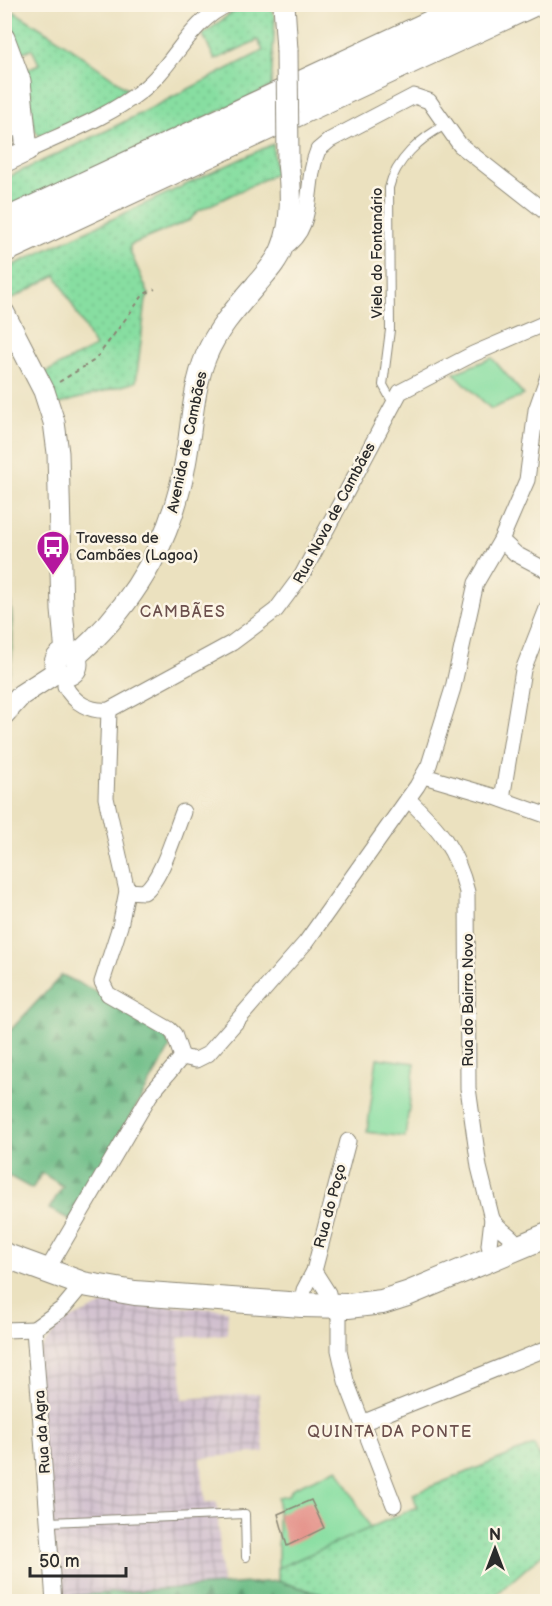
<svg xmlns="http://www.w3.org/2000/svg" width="552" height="1606" font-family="'Balsamiq Sans',sans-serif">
  <defs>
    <pattern id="industrial-grid" width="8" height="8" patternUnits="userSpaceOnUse" patternTransform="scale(1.5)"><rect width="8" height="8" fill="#cfbdce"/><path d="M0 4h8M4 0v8" fill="none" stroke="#a89aa7"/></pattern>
    <pattern id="grass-dots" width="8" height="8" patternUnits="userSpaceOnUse" patternTransform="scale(1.5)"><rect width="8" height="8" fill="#87dea1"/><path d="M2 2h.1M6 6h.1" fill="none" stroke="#75bf8b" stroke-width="1.8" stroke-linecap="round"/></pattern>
    <pattern id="forest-firs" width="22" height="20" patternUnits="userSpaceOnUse" patternTransform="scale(1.5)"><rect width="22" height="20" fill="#6dbd87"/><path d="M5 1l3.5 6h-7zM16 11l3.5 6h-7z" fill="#5a9a6f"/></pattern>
  </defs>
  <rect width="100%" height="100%" fill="#fcf5e5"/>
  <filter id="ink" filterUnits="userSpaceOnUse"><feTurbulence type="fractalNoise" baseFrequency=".0167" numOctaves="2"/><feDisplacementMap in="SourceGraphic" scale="12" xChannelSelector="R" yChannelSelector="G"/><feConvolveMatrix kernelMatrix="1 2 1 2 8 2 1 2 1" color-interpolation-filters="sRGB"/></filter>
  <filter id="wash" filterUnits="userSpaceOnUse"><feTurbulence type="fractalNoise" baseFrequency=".008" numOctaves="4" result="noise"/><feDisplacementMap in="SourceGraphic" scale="24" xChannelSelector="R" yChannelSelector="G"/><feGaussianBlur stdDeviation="1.35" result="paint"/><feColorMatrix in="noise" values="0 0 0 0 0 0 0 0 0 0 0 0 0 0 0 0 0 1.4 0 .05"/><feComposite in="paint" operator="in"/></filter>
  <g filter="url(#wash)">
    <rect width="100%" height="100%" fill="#ebe1bf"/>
    <path fill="url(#industrial-grid)" d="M 108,1302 L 228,1310 L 227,1334 L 178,1338 L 183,1399 L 259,1393 L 264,1452 L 201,1458 L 205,1502 L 217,1502 L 222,1586 L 54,1597 L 35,1358 L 60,1324 Z"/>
    <g fill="url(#grass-dots)" stroke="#598466" stroke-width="1.5">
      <path d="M 260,5 L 270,7 L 275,17 L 271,87 L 5,211 L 4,179 L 108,130 L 263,51 L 258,40 L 215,60 L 203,35 L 231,13 Z"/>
      <path d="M 5,6 L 58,39 L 128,89 L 93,111 L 39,136 L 35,130 L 23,71 L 39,64 L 32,49 L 17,54 L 5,27 Z"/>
      <path d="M 273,144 L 275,174 L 198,211 L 190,220 L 130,245 L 130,251 L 149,295 L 146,300 L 136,382 L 56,405 L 44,373 L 95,347 L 56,275 L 6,302 L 5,269 Z"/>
      <path d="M 534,1445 L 547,1474 L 547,1550 L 489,1601 L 343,1601 L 278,1581 L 278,1568 L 417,1507 L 413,1494 Z"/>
    </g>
    <g fill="url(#forest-firs)" stroke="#4c7459" stroke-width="1.5">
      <path d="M 5,558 C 10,586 19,663 5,683 Z"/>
      <path d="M 62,975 L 93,990 L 165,1035 L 170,1048 L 71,1220 L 49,1209 L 63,1186 L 42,1173 L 32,1189 L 9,1176 L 5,1182 L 5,1036 Z"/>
      <path d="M 278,1581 L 343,1601 L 54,1602 L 54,1597 Z"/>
    </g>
    <g fill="#87dea1" stroke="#598466" stroke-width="1.5">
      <path d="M 492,358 L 524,395 L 491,409 L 454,373 Z"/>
      <path d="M 377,1058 L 415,1063 L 405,1137 L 367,1132 Z"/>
      <path d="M 338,1468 L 370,1528 L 278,1568 L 278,1497 L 288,1495 L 293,1488 Z"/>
    </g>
    <g id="blocks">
      <path fill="#e5958d" d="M 311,1500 L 324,1528 L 287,1546 L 278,1514 Z"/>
    </g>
  </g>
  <g filter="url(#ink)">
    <use href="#blocks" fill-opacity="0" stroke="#8b8675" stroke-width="1.5"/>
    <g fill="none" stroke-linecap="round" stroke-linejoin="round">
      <g stroke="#8b8675" stroke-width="10">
        <g id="lane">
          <path d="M 4,73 L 12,99"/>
          <path d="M 11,157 L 8,151 L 14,110"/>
          <path d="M 393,403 L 383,385 L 390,330 L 389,188 C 395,161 421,137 446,125"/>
          <path d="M 49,1522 L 245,1514 L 246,1557"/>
        </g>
      </g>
      <g stroke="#8b8675" stroke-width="17">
        <g id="street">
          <path d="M 27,151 C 65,133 108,117 141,91 C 174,66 189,21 229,4"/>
          <path d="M 282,249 C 318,227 303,185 318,150 L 330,140 L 414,96 L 429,101 L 460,145 L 548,214"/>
          <path d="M 501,540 L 516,554 L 548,571"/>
          <path d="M 66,675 L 65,686 C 74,703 90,712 109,710 L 232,643 L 276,610 L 302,575 L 400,392 L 473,354 L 548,322"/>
          <path d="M 109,710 L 106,798 L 127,891 L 120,926 L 102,982 L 108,994 L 169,1029 L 174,1034 L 182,1057"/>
          <path d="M 424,776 L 492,796 L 548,816"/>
          <path d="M 408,799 C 439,829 456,848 467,892 L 468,1088 L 479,1167 L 492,1219 L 489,1245 L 493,1258"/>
          <path d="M 502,799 L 523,670 L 548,606"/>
          <path d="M 127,891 L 144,892 C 161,881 175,832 183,812"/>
          <path d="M 182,1057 L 196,1060 L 208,1054 L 306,942 L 417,786 L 429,765 L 453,688 L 476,583 L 501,540 L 527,480 L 536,410 L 548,376"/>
          <path d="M 492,1219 C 500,1232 513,1234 518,1248"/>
          <path d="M 314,1271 L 328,1293 L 330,1306"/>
          <path d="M 46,1272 L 150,1095 L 182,1057"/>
          <path d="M 302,1305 L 304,1290 L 314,1271 L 348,1141"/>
          <path d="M 339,1306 L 339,1350 L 346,1381 L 394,1505"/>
          <path d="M 4,1330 L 34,1329"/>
          <path d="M 362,1423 L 548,1348"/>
          <path d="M 54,1602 L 34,1329 L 63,1308 L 83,1284"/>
        </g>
      </g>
      <g stroke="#8b8675" stroke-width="23">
        <g id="secondary">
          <path d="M 284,4 L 287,50"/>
          <path d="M 4,38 L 20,81 L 27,151 L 4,162"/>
          <path d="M 4,313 L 44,391 L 54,422 L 58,453 L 62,610 L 66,653"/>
          <circle cx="66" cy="664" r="11"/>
          <path d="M 75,657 C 135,604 173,538 186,459 C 192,425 193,388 206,356 C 217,329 237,307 256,285 C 265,274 277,262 282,248 C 293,222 291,189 288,162"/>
          <path d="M 4,714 L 21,695 L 58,671"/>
        </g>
      </g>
      <g stroke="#8b8675" stroke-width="26">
        <path id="primary" d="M 4,1255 L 83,1284 L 135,1293 L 302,1305 L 348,1306 L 382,1302 L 407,1294 L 548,1235"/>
      </g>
      <g stroke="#8b8675" stroke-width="29">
        <g id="highway">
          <path d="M 4,223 L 474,4"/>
          <path d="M 4,249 L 530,4"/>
        </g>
      </g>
      <path stroke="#8b8675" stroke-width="2" stroke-dasharray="4.5 4.5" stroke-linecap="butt" d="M 59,382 L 95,360 L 144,294 L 155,289"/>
      <use href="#lane" stroke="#fff" stroke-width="8"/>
      <use href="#street" stroke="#fff" stroke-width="15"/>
      <use href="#secondary" stroke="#fff" stroke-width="21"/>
      <use href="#primary" stroke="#fff" stroke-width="24"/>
      <use href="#highway" stroke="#fff" stroke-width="27"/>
      <g stroke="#8b8675" stroke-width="23" stroke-linecap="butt">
        <path id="secondary-bridge" d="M 287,50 L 288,162"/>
      </g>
      <use href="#secondary-bridge" stroke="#fff" stroke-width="21"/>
    </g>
  </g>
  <defs>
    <g id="bus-pin" transform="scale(1.725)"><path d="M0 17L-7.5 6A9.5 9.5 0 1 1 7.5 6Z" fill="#b5179e" stroke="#fcf5e5"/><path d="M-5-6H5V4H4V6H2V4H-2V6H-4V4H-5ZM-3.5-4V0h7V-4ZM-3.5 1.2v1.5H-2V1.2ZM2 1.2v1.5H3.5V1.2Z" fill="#fff"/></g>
  </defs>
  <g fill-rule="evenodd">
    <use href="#bus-pin" x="53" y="547"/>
  </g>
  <g text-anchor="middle" stroke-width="5" stroke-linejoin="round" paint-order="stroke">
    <g font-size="15" fill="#2b2b2b" stroke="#fcf5e5">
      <text transform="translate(377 253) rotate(-90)" y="5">Viela do Fontanário</text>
      <text transform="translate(187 442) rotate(-78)" y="5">Avenida de Cambães</text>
      <text transform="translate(334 513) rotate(-62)" y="5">Rua Nova de Cambães</text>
      <text transform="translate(468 1000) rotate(-90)" y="5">Rua do Bairro Novo</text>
      <text transform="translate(330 1206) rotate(-75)" y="5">Rua do Poço</text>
      <text transform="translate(42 1432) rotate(-94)" y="5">Rua da Agra</text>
    </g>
    <g font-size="15" fill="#2b2b2b" stroke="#fcf5e5" text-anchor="start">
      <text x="76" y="543">Travessa de<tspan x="76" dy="17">Cambães (Lagoa)</tspan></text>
    </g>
    <g font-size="16" letter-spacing="1.5" fill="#6c504d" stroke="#fcf5e5">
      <text x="183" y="617">CAMBÃES</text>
      <text x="390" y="1437">QUINTA DA PONTE</text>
    </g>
  </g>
  <rect width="552" height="1606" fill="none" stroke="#fcf5e5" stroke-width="24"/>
  <g transform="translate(495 1549)" stroke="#fcf5e5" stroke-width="4.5" paint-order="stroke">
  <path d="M0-4.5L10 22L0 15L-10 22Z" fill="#2b2b2b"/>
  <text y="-9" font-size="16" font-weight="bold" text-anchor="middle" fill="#2b2b2b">N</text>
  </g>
  <path d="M30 1567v9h96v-9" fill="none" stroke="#2b2b2b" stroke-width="3"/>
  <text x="39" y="1567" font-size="18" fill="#2b2b2b" stroke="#fcf5e5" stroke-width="4.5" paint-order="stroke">50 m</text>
</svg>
